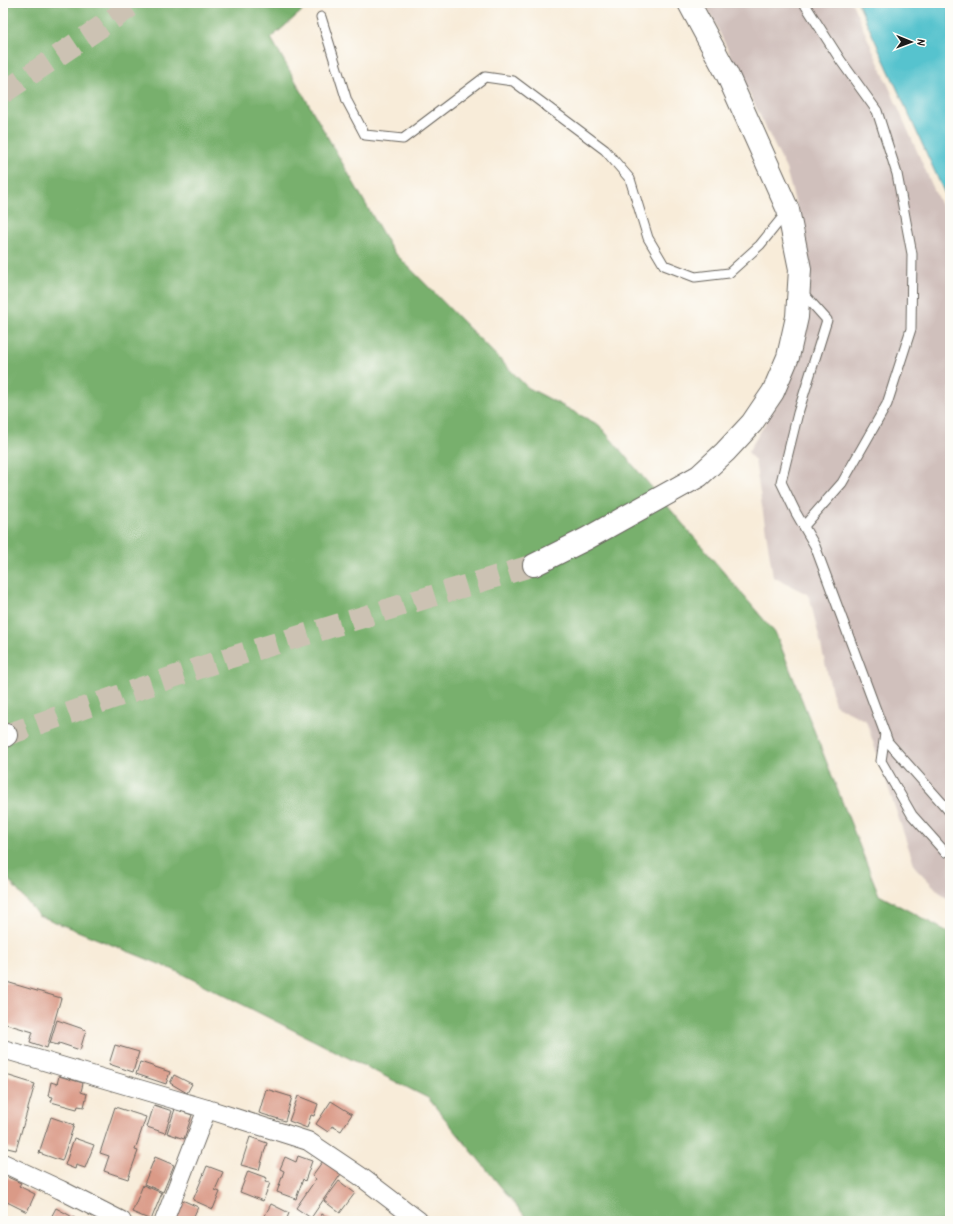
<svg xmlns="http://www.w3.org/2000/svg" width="953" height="1224" font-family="Kalam,sans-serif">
  <rect width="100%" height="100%" fill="#fdfcf7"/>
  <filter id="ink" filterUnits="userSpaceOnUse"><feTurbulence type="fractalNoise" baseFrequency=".025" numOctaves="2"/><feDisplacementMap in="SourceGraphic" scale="8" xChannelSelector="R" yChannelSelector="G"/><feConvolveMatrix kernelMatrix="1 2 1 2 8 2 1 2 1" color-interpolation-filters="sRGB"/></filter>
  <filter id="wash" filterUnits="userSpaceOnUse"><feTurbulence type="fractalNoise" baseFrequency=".012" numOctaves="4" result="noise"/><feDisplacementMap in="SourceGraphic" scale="16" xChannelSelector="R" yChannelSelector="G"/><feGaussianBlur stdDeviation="0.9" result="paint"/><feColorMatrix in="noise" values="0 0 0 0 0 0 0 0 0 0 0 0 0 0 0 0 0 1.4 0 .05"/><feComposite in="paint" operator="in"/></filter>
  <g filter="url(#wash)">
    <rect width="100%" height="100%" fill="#f8ecd9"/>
    <path fill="#d0c0bc" d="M 705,3 L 852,3 L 950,226 L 950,899 L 943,896 L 915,867 L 866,721 L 835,705 L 809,595 L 773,577 L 755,461 L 748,452 L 787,387 L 801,224 L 786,169 Z"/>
    <path fill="#78b06d" stroke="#4a6644" d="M 3,3 L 311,3 L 271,38 L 392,250 L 527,387 L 599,425 L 776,634 L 879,895 L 950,933 L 950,1221 L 529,1221 L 428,1098 L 174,970 L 38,915 L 3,873 Z"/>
    <path fill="#56c3ce" stroke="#397075" d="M 858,3 L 950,3 L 950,205 Z"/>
    <g id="blocks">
      <g fill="#da9a87">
        <path d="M 3,981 L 61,998 L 47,1048 L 30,1042 L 33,1032 L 3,1023 Z"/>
        <path d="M 57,1020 L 86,1030 L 80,1050 L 59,1043 L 58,1045 L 50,1043 Z"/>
        <path d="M 115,1045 L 139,1052 L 133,1072 L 109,1064 Z"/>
        <path d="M 140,1062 L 170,1072 L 166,1084 L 136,1074 Z"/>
        <path d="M 3,1074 L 35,1084 L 16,1150 L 3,1147 Z"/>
        <path d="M 174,1075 L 192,1084 L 187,1093 L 170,1083 Z"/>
        <path d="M 59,1076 L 83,1083 L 81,1092 L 87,1094 L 84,1107 L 78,1106 L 77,1109 L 51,1102 L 53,1097 L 48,1096 L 51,1082 L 57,1084 Z"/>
        <path d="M 266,1089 L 292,1097 L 285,1121 L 259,1113 Z"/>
        <path d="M 298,1096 L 318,1104 L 314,1116 L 311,1115 L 307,1128 L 289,1121 Z"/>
        <path d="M 331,1101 L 352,1114 L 341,1131 L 332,1126 L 328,1132 L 316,1124 Z"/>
        <path d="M 154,1105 L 172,1111 L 165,1133 L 147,1127 Z"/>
        <path d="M 115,1107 L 146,1117 L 135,1150 L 138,1151 L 128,1179 L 104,1171 L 109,1156 L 100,1153 Z"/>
        <path d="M 175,1109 L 192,1115 L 184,1139 L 167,1133 Z"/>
        <path d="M 51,1117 L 74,1125 L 62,1161 L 39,1153 Z"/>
        <path d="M 250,1137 L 267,1143 L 259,1170 L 241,1165 Z"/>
        <path d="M 74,1138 L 94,1145 L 85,1168 L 76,1165 L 75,1169 L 65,1165 Z"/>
        <path d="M 298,1156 L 312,1161 L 305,1181 L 303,1179 L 296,1199 L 277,1192 L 284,1171 L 280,1169 L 285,1157 L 296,1162 Z"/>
        <path d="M 155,1157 L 174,1165 L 163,1192 L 144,1184 Z"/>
        <path d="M 325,1158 L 343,1171 L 311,1218 L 296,1208 L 316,1179 L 312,1176 Z"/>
        <path d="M 207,1166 L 223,1172 L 215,1190 L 220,1192 L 213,1209 L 193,1200 Z"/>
        <path d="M 248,1171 L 267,1178 L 265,1182 L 270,1183 L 263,1201 L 240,1192 Z"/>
        <path d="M 5,1176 L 21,1183 L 19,1186 L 35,1194 L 27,1212 L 7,1202 L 6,1205 L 3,1203 L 3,1180 Z"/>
        <path d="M 339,1181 L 355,1193 L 340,1213 L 324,1201 Z"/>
        <path d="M 143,1185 L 162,1193 L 151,1220 L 132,1212 Z"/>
        <path d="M 180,1199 L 198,1207 L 194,1216 L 205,1221 L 172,1221 Z"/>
        <path d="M 271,1204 L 289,1213 L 286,1221 L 262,1221 Z"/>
        <path d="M 56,1208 L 80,1221 L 49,1221 Z"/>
        <path d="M 322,1214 L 333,1221 L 318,1221 Z"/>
      </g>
    </g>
  </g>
  <g filter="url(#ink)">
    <use href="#blocks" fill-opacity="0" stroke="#69655e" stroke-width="1"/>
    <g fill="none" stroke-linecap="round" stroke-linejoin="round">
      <path stroke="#ccc2b3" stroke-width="22" stroke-dasharray="22 11" stroke-linecap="butt" d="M 6,735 L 225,659 L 534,565"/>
      <path stroke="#ccc2b3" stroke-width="22" stroke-dasharray="22 11" stroke-linecap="butt" d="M 3,93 L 136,3"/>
      <g stroke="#69655e" stroke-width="11">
        <g id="service">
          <path d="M 321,17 L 347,101 L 365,135 L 403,139 L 485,77 L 513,81 L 605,150 L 630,179 L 648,238 L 664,265 L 695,277 L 729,273 L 760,245 L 786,213"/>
          <path d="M 801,291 L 827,320 L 798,413 L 781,482 L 796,513 L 815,546 L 888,742 L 950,812"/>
          <path d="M 804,526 L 842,483 L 887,404 L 911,329 L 912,254 L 897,174 L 877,111 L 841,61 L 804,3"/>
          <path d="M 885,734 L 881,761 L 912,815 L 945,852"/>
        </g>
      </g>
      <g stroke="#69655e" stroke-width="20">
        <g id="minor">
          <path d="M 3,1049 L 207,1109 L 308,1141 L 360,1176 L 419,1221"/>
          <path d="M 3,1163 L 61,1190 L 122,1221"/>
          <path d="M 164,1221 L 207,1109"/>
        </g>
      </g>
      <g stroke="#69655e" stroke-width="24">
        <g id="tertiary">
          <path d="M 534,565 L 586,539 L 699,476 L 725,452 L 752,423 L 773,392 L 788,357 L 797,317 L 800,269 L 788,210 L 727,74 L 689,3"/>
          <path d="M 3,737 L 6,735"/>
        </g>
      </g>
      <use href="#service" stroke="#fff" stroke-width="9"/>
      <use href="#minor" stroke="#fff" stroke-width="18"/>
      <use href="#tertiary" stroke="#fff" stroke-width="22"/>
    </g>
  </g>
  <rect width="953" height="1224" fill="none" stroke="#fdfcf7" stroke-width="16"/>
  <g transform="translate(911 42) rotate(91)" stroke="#fdfcf7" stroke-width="3" paint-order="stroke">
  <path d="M0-3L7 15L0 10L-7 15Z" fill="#1c1c1c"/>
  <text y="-6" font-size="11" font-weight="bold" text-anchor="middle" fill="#1c1c1c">N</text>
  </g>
</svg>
